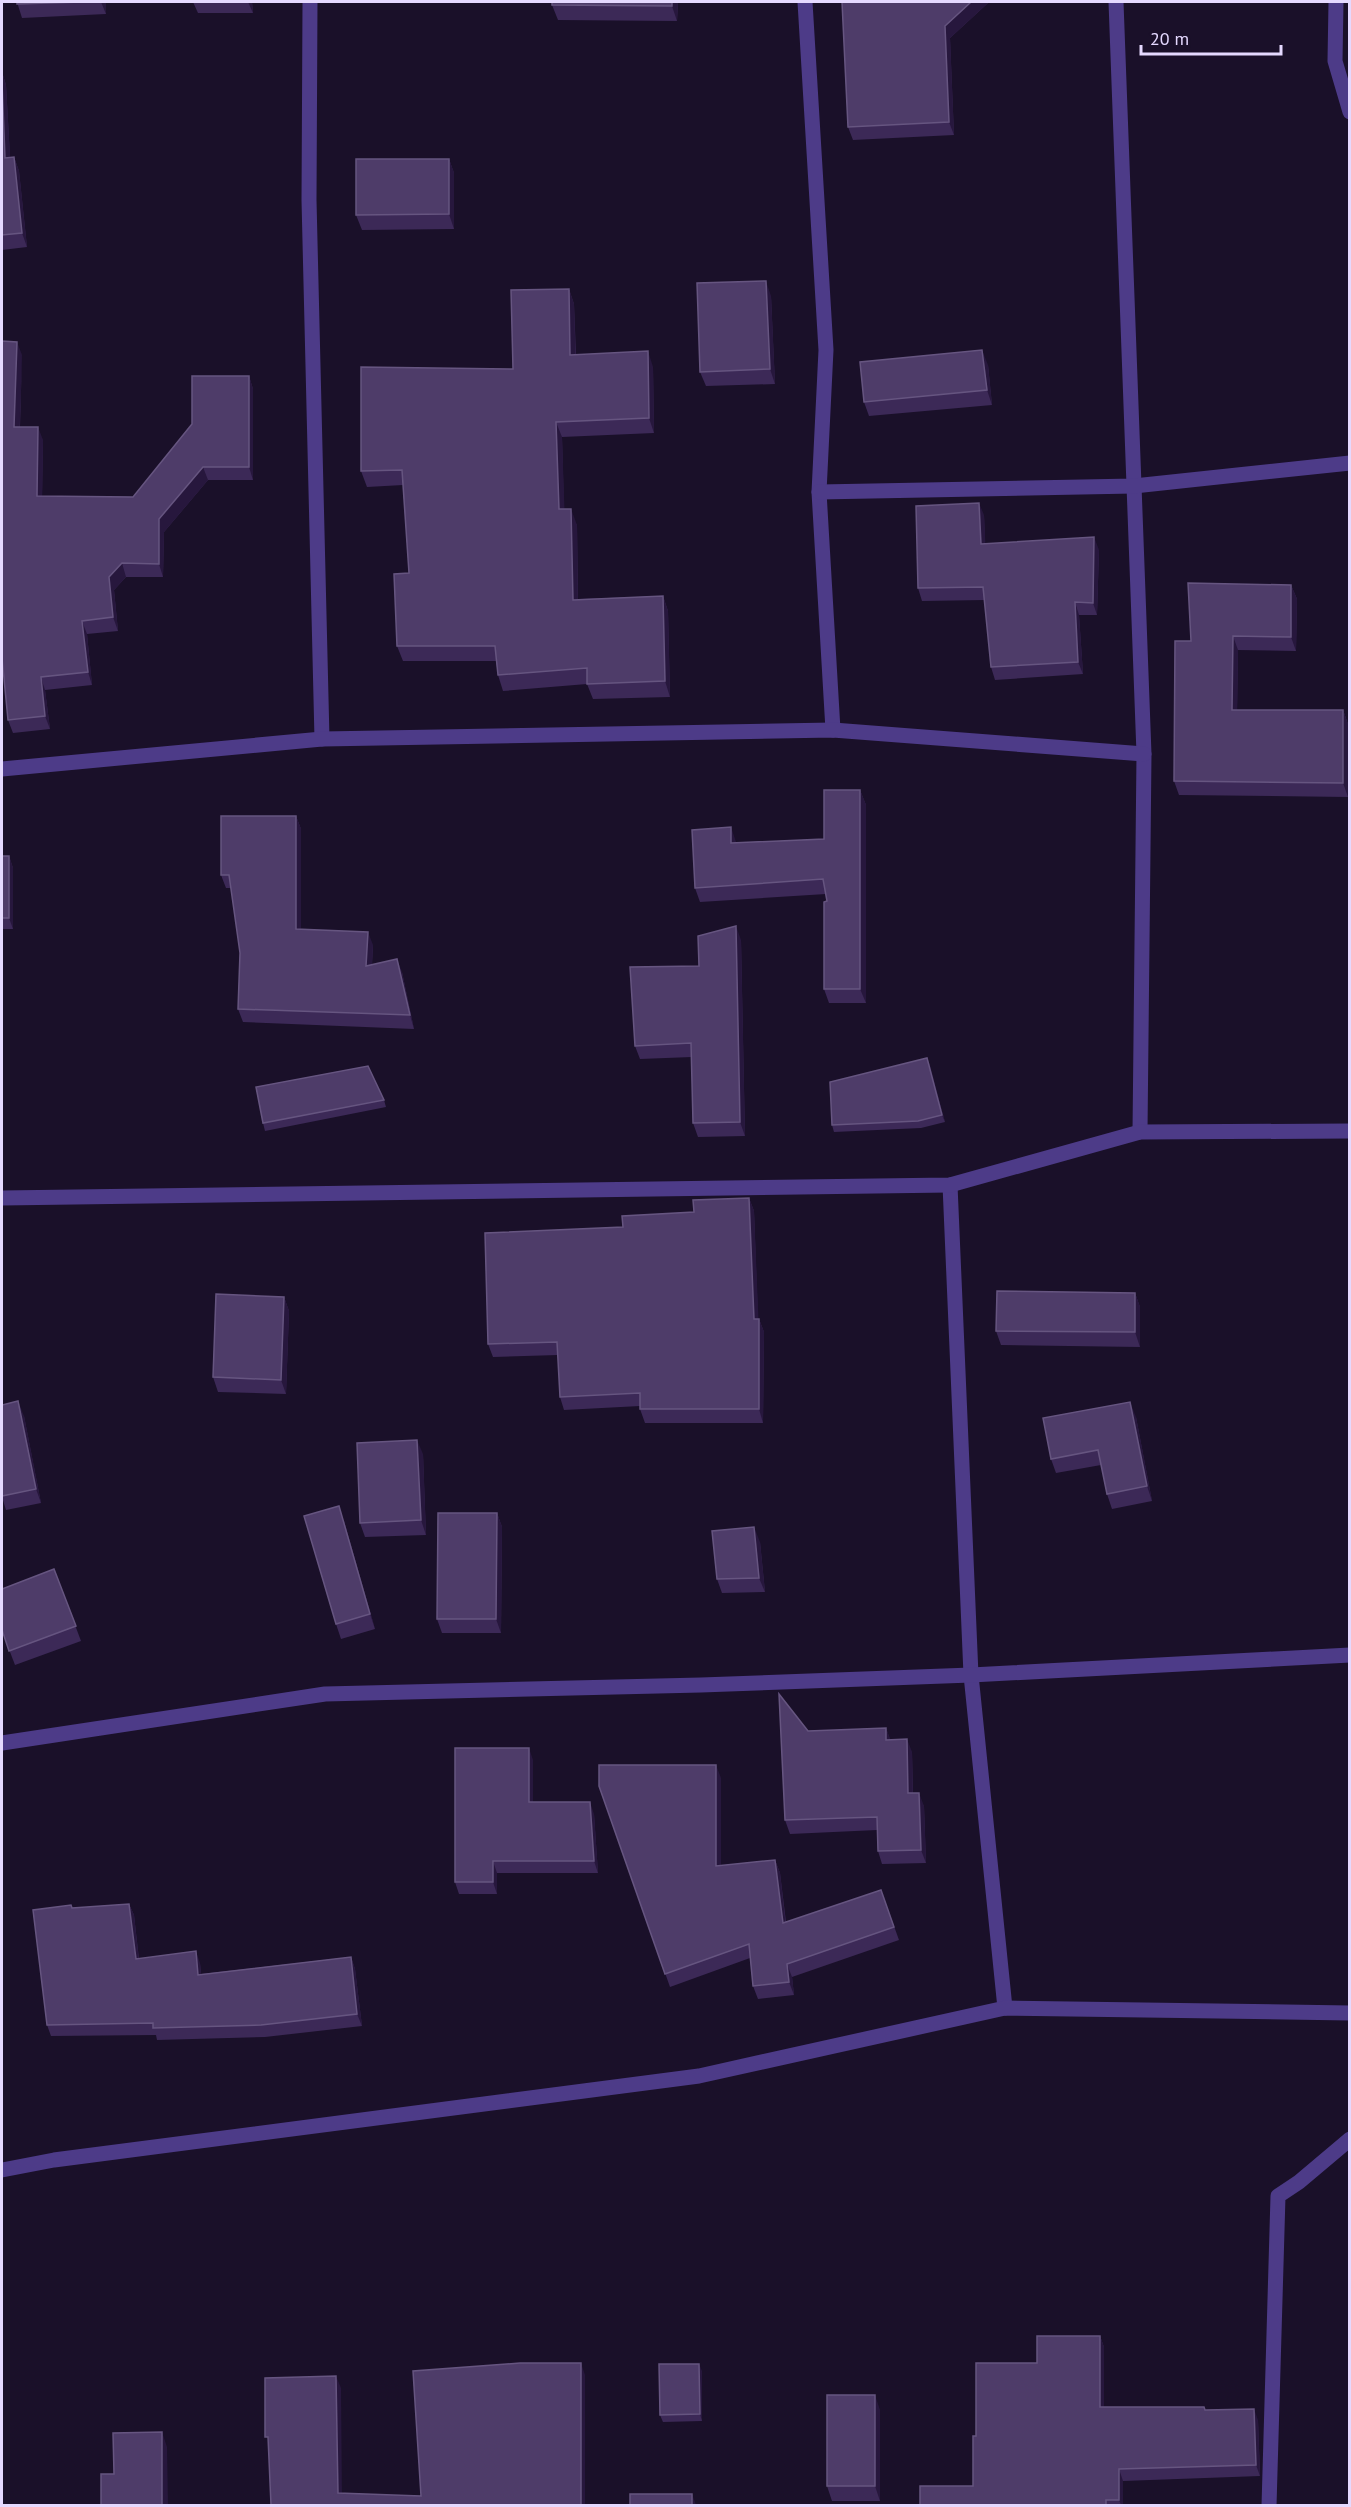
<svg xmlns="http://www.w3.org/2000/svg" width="1351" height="2507" font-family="'PT Sans',sans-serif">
  <rect width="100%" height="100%" fill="#1a1029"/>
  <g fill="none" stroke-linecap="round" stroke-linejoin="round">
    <g stroke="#4d3b88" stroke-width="15">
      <path d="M 310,2 L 309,200 L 322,739"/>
      <path d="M 805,2 L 826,350 L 819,492 L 833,730"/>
      <path d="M 1116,2 L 1144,754 L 1140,1132"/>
      <path d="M 1336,2 L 1335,61 L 1350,112"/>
      <path d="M 819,492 L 1134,486 L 1350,463"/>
      <path d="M 2,769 L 322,739 L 833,730 L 1144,754"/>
      <path d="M 950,1185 L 971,1675 L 1005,2008"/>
      <path d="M 2,1198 L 950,1185 L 1140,1132 L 1350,1131"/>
      <path d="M 2,1743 L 325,1694 L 701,1685 L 971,1675 L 1350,1655"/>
      <path d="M 2,2170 L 54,2160 L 699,2076 L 1005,2008 L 1350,2013"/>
      <path d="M 1269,2506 L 1278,2196 L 1299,2182 L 1350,2139"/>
    </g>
  </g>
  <g fill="#3c2957">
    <path d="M 17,2 L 106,2 L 106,14 L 22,18 Z"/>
    <path d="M 193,2 L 252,2 L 253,13 L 198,13 Z"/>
    <path d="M 678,2 L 677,21 L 558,20 L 552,5 Z"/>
    <path d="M 841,2 L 987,2 L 988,3 L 950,38 L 954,135 L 853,140 L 848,127 L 842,3 Z"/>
    <path d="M 2,72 L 6,85 L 10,157 L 14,157 L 19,171 L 27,247 L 2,250 Z"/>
    <path d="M 449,159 L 454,173 L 454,229 L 362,230 L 356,215 Z"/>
    <path d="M 569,289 L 574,304 L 576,355 L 653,367 L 654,433 L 562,437 L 564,509 L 577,525 L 578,599 L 663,596 L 668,611 L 670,697 L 593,699 L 587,684 L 503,691 L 498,675 L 496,661 L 403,661 L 397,646 L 409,573 L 403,485 L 367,487 L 361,471 L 513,369 Z"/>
    <path d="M 771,296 L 775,384 L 706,386 L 700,372 Z"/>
    <path d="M 22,355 L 20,427 L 43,440 L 42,496 L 133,497 L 249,376 L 253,389 L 253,480 L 208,480 L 164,532 L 163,577 L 126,577 L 114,590 L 118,631 L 87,634 L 92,685 L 45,690 L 50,729 L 13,733 L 8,720 Z"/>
    <path d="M 988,365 L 992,405 L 869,416 L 864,402 Z"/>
    <path d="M 984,515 L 985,544 L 1099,550 L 1097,615 L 1079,615 L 1083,674 L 995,680 L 991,667 L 985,600 L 922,601 L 918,588 Z"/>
    <path d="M 1291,585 L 1297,599 L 1296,651 L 1238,650 L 1237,710 L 1343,710 L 1348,724 L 1348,797 L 1179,795 L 1174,781 L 1191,641 Z"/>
    <path d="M 860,790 L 866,805 L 866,1003 L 829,1003 L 824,989 L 827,901 L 826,894 L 700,902 L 695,888 L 736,843 L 824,839 Z"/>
    <path d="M 296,816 L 301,829 L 301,929 L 373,945 L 372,965 L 402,972 L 414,1029 L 243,1022 L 238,1009 L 240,953 L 231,888 L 226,888 L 221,875 Z"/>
    <path d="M 2,856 L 9,856 L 13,868 L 13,929 L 2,929 Z"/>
    <path d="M 741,940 L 745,1136 L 698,1137 L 693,1123 L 692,1057 L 640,1059 L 635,1046 L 699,966 Z"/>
    <path d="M 927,1058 L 945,1122 L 921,1128 L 834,1132 L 832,1125 Z"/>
    <path d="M 384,1100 L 386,1107 L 265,1131 L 263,1123 Z"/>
    <path d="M 749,1198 L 754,1211 L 758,1319 L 759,1319 L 764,1332 L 763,1423 L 645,1423 L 640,1409 L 640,1406 L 564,1410 L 560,1397 L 558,1355 L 493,1357 L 488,1344 L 623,1227 L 694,1212 Z"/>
    <path d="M 1135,1293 L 1140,1307 L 1140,1347 L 1001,1345 L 996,1331 Z"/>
    <path d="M 284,1297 L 289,1311 L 286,1394 L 218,1392 L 213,1377 Z"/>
    <path d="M 2,1405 L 24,1416 L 41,1503 L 6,1510 L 2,1497 Z"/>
    <path d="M 1136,1417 L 1152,1501 L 1112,1509 L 1107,1494 L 1101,1465 L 1056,1473 L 1051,1459 Z"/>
    <path d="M 423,1454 L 426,1535 L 365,1537 L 360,1523 Z"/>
    <path d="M 497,1513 L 502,1527 L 501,1633 L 442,1633 L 437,1619 Z"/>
    <path d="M 344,1521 L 375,1629 L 341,1639 L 336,1624 Z"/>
    <path d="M 760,1542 L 765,1592 L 722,1593 L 717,1579 Z"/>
    <path d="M 54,1569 L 81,1641 L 15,1665 L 2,1631 Z"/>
    <path d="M 886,1728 L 890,1740 L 912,1752 L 913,1793 L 924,1806 L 926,1863 L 882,1864 L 878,1851 L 877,1830 L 790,1834 L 785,1820 L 808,1731 Z"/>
    <path d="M 533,1760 L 533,1802 L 594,1814 L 598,1873 L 497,1873 L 497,1894 L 459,1894 L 455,1882 Z"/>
    <path d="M 721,1778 L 721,1866 L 775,1860 L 780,1873 L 786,1922 L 881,1890 L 899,1940 L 792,1977 L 794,1995 L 758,1999 L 753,1986 L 750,1958 L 670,1987 L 599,1786 Z"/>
    <path d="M 129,1904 L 134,1915 L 139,1959 L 200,1963 L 201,1974 L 351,1957 L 355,1969 L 362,2026 L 265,2037 L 157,2040 L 156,2035 L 51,2036 L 47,2025 L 73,1908 Z"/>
    <path d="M 1100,2336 L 1104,2347 L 1104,2407 L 1205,2410 L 1258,2420 L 1260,2476 L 1123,2481 L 1123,2505 L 920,2505 L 973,2486 L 976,2436 L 1037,2363 Z"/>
    <path d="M 702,2371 L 702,2421 L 663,2422 L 660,2415 Z"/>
    <path d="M 880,2410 L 880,2501 L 832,2501 L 827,2486 Z"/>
  </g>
  <g fill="#27173d">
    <path d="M 101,2 L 106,2 L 106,14 Z"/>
    <path d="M 248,2 L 252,2 L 253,13 Z"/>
    <path d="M 672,2 L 678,2 L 677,21 L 672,6 Z"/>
    <path d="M 971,2 L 987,2 L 988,3 L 950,38 L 954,135 L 949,122 L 945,26 Z"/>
    <path d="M 2,72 L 6,85 L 11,172 L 5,158 Z"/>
    <path d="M 14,157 L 19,171 L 27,247 L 22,233 Z"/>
    <path d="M 449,159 L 454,173 L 454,229 L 449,214 Z"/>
    <path d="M 766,281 L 771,296 L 775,384 L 770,369 Z"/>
    <path d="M 569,289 L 574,304 L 576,371 L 570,355 Z"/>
    <path d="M 17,342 L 22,355 L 19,440 L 14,427 Z"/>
    <path d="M 982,350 L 988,365 L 992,405 L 987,390 Z"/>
    <path d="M 648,351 L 653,367 L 654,433 L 649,418 Z"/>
    <path d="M 249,376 L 253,389 L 253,480 L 249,467 Z"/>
    <path d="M 556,422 L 562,437 L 565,525 L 559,509 Z"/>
    <path d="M 38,427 L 43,440 L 42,509 L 37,496 Z"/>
    <path d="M 203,467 L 208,480 L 164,532 L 163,577 L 159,564 L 159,519 Z"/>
    <path d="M 979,503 L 984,515 L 986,557 L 981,544 Z"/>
    <path d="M 571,509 L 577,525 L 578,615 L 573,600 Z"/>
    <path d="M 1094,537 L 1099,550 L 1097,615 L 1093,603 Z"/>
    <path d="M 122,563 L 126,577 L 114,590 L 118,631 L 113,617 L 109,577 Z"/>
    <path d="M 1291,585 L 1297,599 L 1296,651 L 1291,637 Z"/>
    <path d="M 663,596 L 668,611 L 670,697 L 665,681 Z"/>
    <path d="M 1075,602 L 1079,615 L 1083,674 L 1078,662 Z"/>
    <path d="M 82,621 L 87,634 L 92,685 L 88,672 Z"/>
    <path d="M 1233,636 L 1238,650 L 1237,724 L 1232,710 Z"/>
    <path d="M 41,677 L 45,690 L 50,729 L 45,716 Z"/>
    <path d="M 1343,710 L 1348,724 L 1348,797 L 1343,783 Z"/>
    <path d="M 860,790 L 866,805 L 866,1003 L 860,989 Z"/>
    <path d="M 296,816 L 301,829 L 301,942 L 296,929 Z"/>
    <path d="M 731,827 L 736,842 L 737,857 L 731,843 Z"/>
    <path d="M 9,856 L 13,868 L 13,929 L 9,918 Z"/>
    <path d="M 736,926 L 741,940 L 745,1136 L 740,1122 Z"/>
    <path d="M 368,932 L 373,945 L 371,979 L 366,966 Z"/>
    <path d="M 397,959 L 402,972 L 414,1029 L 410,1015 Z"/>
    <path d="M 927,1058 L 930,1065 L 945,1122 L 942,1115 Z"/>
    <path d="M 749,1198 L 754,1211 L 759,1332 L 754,1319 Z"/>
    <path d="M 1135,1293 L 1140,1307 L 1140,1347 L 1135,1332 Z"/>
    <path d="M 284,1297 L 289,1311 L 286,1394 L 281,1380 Z"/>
    <path d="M 759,1319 L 764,1332 L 763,1423 L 759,1409 Z"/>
    <path d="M 18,1401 L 24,1416 L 41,1503 L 36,1489 Z"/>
    <path d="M 1130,1402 L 1136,1417 L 1152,1501 L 1147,1486 Z"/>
    <path d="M 417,1440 L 423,1454 L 426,1535 L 421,1520 Z"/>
    <path d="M 339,1506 L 344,1521 L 375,1629 L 370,1614 Z"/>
    <path d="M 497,1513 L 502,1527 L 501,1633 L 496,1619 Z"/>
    <path d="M 754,1527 L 760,1542 L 765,1592 L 759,1578 Z"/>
    <path d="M 886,1728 L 891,1741 L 886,1740 Z"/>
    <path d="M 907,1739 L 912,1752 L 913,1806 L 908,1793 Z"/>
    <path d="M 529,1748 L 533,1760 L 533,1814 L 529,1802 Z"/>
    <path d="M 716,1765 L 721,1778 L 721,1879 L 716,1866 Z"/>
    <path d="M 919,1793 L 924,1806 L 926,1863 L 921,1850 Z"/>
    <path d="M 590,1802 L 594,1814 L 598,1873 L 594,1861 Z"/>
    <path d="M 775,1860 L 780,1873 L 787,1936 L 783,1923 Z"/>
    <path d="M 493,1861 L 497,1873 L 497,1894 L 493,1882 Z"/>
    <path d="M 129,1904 L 134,1915 L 140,1971 L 136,1959 Z"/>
    <path d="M 196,1951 L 200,1963 L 202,1986 L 198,1975 Z"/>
    <path d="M 351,1957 L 355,1969 L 362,2026 L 357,2014 Z"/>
    <path d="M 787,1964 L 792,1977 L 794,1995 L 789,1982 Z"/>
    <path d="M 1100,2336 L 1104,2347 L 1104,2418 L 1100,2407 Z"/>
    <path d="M 581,2363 L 585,2375 L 585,2505 L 581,2505 Z"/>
    <path d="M 699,2364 L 702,2371 L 702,2421 L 700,2414 Z"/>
    <path d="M 336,2376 L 341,2388 L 342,2505 L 338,2493 Z"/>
    <path d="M 875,2395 L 880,2410 L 880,2501 L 875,2486 Z"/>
    <path d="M 1254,2409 L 1258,2420 L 1260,2476 L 1256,2465 Z"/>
    <path d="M 162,2432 L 167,2447 L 168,2505 L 162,2505 Z"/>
    <path d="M 1119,2469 L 1123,2481 L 1123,2505 L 1121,2505 L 1119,2500 Z"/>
    <path d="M 692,2494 L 696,2505 L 692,2505 Z"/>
  </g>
  <g fill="#4e3c69" stroke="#665580" stroke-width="1.5">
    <path d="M 17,2 L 82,2 L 17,4 Z"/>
    <path d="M 552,2 L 672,2 L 672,6 L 552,5 Z"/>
    <path d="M 842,2 L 971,2 L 945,26 L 949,122 L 848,127 Z"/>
    <path d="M 2,82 L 5,158 L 14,157 L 22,233 L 2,235 Z"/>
    <path d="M 356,159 L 449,159 L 449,214 L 356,215 Z"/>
    <path d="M 766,281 L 770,369 L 700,372 L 697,283 Z"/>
    <path d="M 569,289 L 570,355 L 648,351 L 649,418 L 556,422 L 559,509 L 571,509 L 573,600 L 663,596 L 665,681 L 587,684 L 587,668 L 498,675 L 495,646 L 397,646 L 394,574 L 409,573 L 402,470 L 361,471 L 361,367 L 513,369 L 511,290 Z"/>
    <path d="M 2,341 L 17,342 L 14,427 L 38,427 L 37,496 L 133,497 L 192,424 L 192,376 L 249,376 L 249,467 L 203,467 L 159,519 L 159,564 L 122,563 L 109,577 L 113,617 L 82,621 L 88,672 L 41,677 L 45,716 L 8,720 L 2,658 Z"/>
    <path d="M 982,350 L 987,390 L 864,402 L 860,362 Z"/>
    <path d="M 979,503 L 981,544 L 1094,537 L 1093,603 L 1075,602 L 1078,662 L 991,667 L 983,587 L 918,588 L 916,506 Z"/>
    <path d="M 1188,583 L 1291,585 L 1291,637 L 1233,636 L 1232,710 L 1343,710 L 1343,783 L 1174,781 L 1175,641 L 1191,641 Z"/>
    <path d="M 824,790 L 860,790 L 860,989 L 824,989 L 824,902 L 827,901 L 823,879 L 695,888 L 692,830 L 731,827 L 731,843 L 824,839 Z"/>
    <path d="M 221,816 L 296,816 L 296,929 L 368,932 L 366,966 L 397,959 L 410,1015 L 238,1009 L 240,953 L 229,875 L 221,875 Z"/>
    <rect x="2" y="856" width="7" height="62"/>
    <path d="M 736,926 L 740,1122 L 693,1123 L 691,1043 L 635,1046 L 630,967 L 699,966 L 698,936 Z"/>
    <path d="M 927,1058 L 942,1115 L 918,1121 L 832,1125 L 830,1082 Z"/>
    <path d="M 368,1066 L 384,1100 L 263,1123 L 256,1087 Z"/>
    <path d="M 749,1198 L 754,1319 L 759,1319 L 759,1409 L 640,1409 L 640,1393 L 560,1397 L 557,1342 L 488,1344 L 485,1233 L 623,1227 L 622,1216 L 694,1212 L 693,1200 Z"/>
    <path d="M 997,1291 L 1135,1293 L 1135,1332 L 996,1331 Z"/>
    <path d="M 216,1294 L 284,1297 L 281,1380 L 213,1377 Z"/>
    <path d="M 18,1401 L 36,1489 L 2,1496 L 2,1405 Z"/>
    <path d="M 1130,1402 L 1147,1486 L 1107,1494 L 1098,1450 L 1051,1459 L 1043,1418 Z"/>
    <path d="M 417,1440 L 421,1520 L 360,1523 L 357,1443 Z"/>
    <path d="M 339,1506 L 370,1614 L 336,1624 L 304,1516 Z"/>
    <path d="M 438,1513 L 497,1513 L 496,1619 L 437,1619 Z"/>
    <path d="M 754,1527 L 759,1578 L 717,1579 L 712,1531 Z"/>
    <path d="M 54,1569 L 76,1626 L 9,1651 L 2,1630 L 2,1589 Z"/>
    <path d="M 779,1694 L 808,1731 L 886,1728 L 886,1740 L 907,1739 L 908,1793 L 919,1793 L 921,1850 L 878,1851 L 877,1817 L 785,1820 Z"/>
    <path d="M 455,1748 L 529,1748 L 529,1802 L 590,1802 L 594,1861 L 493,1861 L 493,1882 L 455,1882 Z"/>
    <path d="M 599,1765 L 716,1765 L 716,1866 L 775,1860 L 783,1923 L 881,1890 L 894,1927 L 787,1964 L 789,1982 L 753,1986 L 749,1944 L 665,1974 L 599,1786 Z"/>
    <path d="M 129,1904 L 136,1959 L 196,1951 L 198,1975 L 351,1957 L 357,2014 L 261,2025 L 153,2028 L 153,2023 L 47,2025 L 33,1910 L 71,1905 L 72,1908 Z"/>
    <path d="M 1037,2336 L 1100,2336 L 1100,2407 L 1204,2407 L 1205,2410 L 1254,2409 L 1256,2465 L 1119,2469 L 1119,2500 L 1106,2500 L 1106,2505 L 920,2505 L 920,2486 L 973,2486 L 973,2436 L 976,2436 L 976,2363 L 1037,2363 Z"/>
    <path d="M 520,2363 L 581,2363 L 581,2505 L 271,2505 L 268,2437 L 265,2437 L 265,2378 L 336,2376 L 338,2493 L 421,2496 L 413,2371 Z"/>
    <path d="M 659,2364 L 699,2364 L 700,2414 L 660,2415 Z"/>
    <rect x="827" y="2395" width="48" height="91"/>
    <path d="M 162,2432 L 162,2505 L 101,2505 L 101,2474 L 114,2474 L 113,2433 Z"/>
    <rect x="630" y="2494" width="62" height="11"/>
  </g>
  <rect width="1351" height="2507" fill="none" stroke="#e5d9ff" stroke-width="6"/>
  <path d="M1141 45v9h140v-9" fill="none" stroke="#e5d9ff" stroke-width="3"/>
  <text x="1150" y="45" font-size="18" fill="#e5d9ff" stroke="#1a1029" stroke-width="4.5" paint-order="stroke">20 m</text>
</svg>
